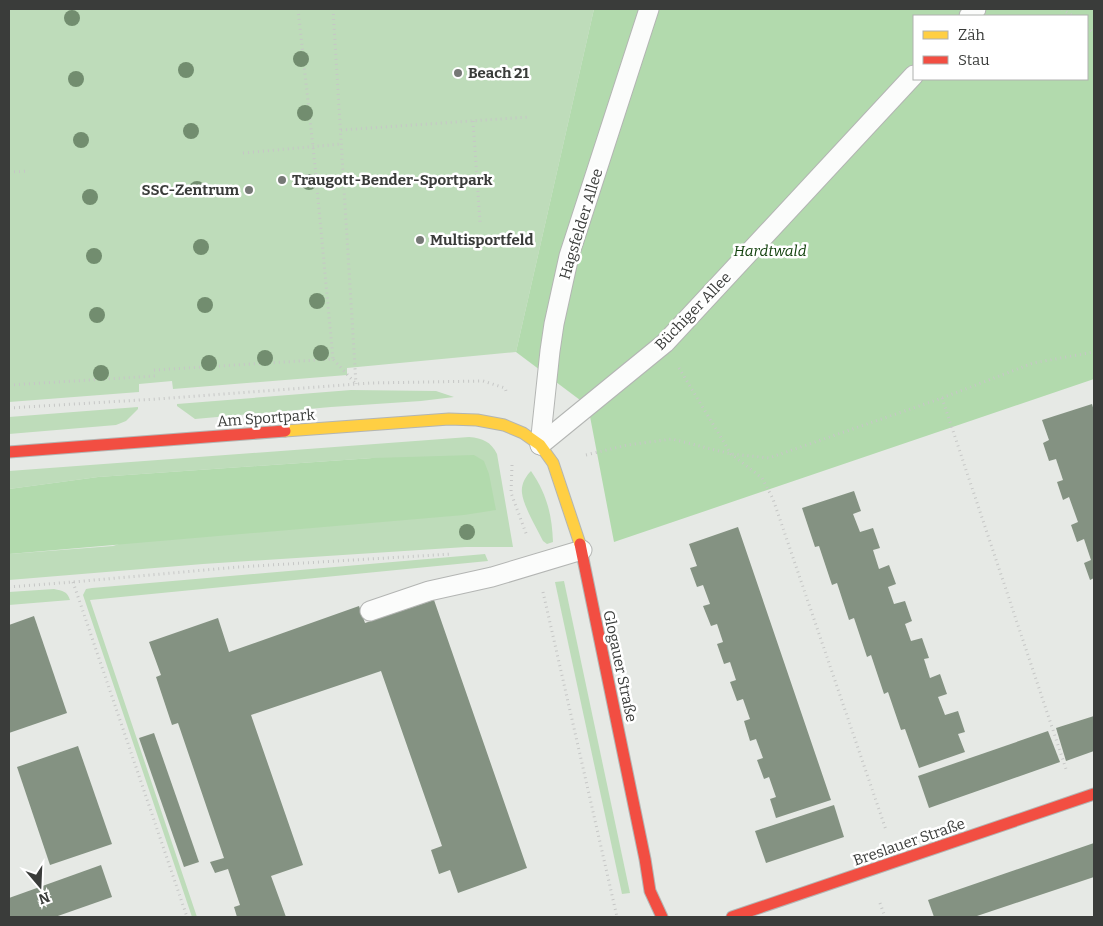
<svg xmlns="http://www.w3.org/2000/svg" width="1103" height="926" font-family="Bitter,serif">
  <rect width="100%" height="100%" fill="#e6e9e5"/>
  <g fill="#bedcba">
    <path d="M 9,9 L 594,9 L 516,352 L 347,368 L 347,375 L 173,389 L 172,381 L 139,384 L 139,392 L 9,402 Z"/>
    <path d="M 351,390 L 436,391 L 454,397 L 421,401 L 331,407 L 195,419 L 177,406 L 177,404 Z"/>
    <path d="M 138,407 L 138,409 L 126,421 L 116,425 L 9,434 L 9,417 Z"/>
    <path d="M 469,437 C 483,438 491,442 497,454 L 513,547 L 466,547 L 203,564 L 9,580 L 9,554 L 113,546 L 373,458 L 98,477 L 9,489 L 9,471 Z"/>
    <path d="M 531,471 C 547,494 552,515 553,542 L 547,544 L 543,541 C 537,529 523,505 522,493 C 521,485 525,477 531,471 Z"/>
    <path d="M 485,554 L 488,561 L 90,600 L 197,917 L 192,917 L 83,595 L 86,589 L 92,588 Z"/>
    <path d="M 564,581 L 630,893 L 622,894 L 555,582 Z"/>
    <path d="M 54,589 C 63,591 67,591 70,600 L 9,605 L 9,592 Z"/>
  </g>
  <g fill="#b2daad" fill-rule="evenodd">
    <path d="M 594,9 L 1094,9 L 1094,379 L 614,542 L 588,406 L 516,352 ZM 914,16 L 1087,16 L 1087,79 L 914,79 Z"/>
    <path d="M 474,455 L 484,461 L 489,474 L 496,510 L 464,515 L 9,554 L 9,489 L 98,477 L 373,458 Z"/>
  </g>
  <g fill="#849282">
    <path d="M 1092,404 L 1094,411 L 1094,578 L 1090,580 L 1084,563 L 1091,560 L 1084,539 L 1077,542 L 1071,525 L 1078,522 L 1069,497 L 1063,500 L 1057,482 L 1063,480 L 1056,459 L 1049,461 L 1043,443 L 1049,440 L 1042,420 Z"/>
    <path d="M 854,491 L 861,511 L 853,514 L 860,532 L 873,528 L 880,548 L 873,550 L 879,569 L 889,565 L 896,584 L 888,587 L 894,604 L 905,601 L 912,621 L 905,624 L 911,641 L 922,638 L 929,658 L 924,659 L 930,678 L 940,674 L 947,694 L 938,697 L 945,715 L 958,711 L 965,732 L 958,734 L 965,752 L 919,768 L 905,729 L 901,730 L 888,692 L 884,694 L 871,655 L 867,657 L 854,618 L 849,620 L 837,583 L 832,585 L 819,546 L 815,547 L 802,508 Z"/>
    <path d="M 738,527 L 831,800 L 776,818 L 770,799 L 776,797 L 769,777 L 764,779 L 757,760 L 763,758 L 756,739 L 750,741 L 744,721 L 750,719 L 743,699 L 737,701 L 730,682 L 736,680 L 730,662 L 724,664 L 717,644 L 723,642 L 717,624 L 711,626 L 703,606 L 710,604 L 703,585 L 697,587 L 690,568 L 697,566 L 689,544 Z"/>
    <path d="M 434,600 L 527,868 L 458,893 L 450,870 L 439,874 L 431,850 L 442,846 L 381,671 L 251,715 L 303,865 L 271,876 L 286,917 L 237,917 L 234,907 L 240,905 L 228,869 L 215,873 L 210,862 L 224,858 L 178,723 L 172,725 L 156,677 L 161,675 L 149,642 L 218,618 L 229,652 L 359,606 L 365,623 Z"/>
    <path d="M 34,616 L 67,713 L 9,733 L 9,625 Z"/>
    <path d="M 1094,716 L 1094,751 L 1066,761 L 1056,728 Z"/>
    <path d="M 1048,731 L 1060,762 L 929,808 L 918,776 Z"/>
    <path d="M 154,733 L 199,862 L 184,867 L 139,738 Z"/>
    <path d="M 78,746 L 112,844 L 50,865 L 17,767 Z"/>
    <path d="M 834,805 L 844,837 L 766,863 L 755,831 Z"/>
    <path d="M 1094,843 L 1094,877 L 974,917 L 934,917 L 928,900 Z"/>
    <path d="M 101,865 L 112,897 L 55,917 L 9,917 L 9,898 Z"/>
  </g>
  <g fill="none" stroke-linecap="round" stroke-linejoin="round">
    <g stroke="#b3b5b3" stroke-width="21">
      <g id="lane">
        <path d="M 969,16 L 976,9"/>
        <path d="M 540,445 L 665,343 L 914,75"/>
        <path d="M 540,445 L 550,351 L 554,324 L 569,256 L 649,9"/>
        <path d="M 370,611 L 429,591 L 492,577 L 582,550"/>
      </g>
    </g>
    <g stroke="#b3b5b3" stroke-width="13">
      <path id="slow" d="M 285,431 L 449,419 L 477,420 L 504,425 L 523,433 L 540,445 L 553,463 L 580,544"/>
    </g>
    <g stroke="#b3b5b3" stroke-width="13">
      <g id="jam">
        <path d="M 9,452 L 285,431"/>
        <path d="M 580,544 L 645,859 L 650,891 L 662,917"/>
        <path d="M 732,917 L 1094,794"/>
      </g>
    </g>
    <g stroke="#c6c7c6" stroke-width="3" stroke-dasharray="1 4" stroke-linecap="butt">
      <path d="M 298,9 L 315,166 L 333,359"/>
      <path d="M 333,9 L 356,384"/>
      <path d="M 1062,9 L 1073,16"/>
      <path d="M 1087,27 L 1094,33"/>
      <path d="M 473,121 L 480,222"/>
      <path d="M 341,130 L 529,117"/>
      <path d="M 243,153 L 341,144"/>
      <path d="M 9,172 L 29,171"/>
      <path d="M 679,368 L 731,454 L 762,478 L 773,499 L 886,830"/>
      <path d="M 154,370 L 333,359 L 356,384"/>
      <path d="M 9,385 L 155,376"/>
      <path d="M 942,398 L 1066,769"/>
      <path d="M 9,408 L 157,399 L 370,383 L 483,381 L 505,388 L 506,391"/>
      <path d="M 586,455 L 627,445 L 672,439 L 731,454 L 769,458 L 942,398 L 1033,363 L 1094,352"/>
      <path d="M 512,465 L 511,493 L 527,536"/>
      <path d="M 73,582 L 187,917"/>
      <path d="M 9,587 L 73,582 L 238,567 L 452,554"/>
      <path d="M 543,592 L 617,917"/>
      <path d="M 880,903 L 885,917"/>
    </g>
    <use href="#lane" stroke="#fbfcfb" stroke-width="19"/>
    <use href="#slow" stroke="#ffcf43" stroke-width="11"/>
    <use href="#jam" stroke="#f24e42" stroke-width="11"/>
  </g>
  <g fill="#728d6f">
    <circle cx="72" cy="18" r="8"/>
    <circle cx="301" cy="59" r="8"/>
    <circle cx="186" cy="70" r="8"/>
    <circle cx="76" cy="79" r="8"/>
    <circle cx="305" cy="113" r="8"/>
    <circle cx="191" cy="131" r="8"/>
    <circle cx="81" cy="140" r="8"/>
    <circle cx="309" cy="182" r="8"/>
    <circle cx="197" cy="189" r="8"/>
    <circle cx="90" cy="197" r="8"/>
    <circle cx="201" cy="247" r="8"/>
    <circle cx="94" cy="256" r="8"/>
    <circle cx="317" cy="301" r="8"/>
    <circle cx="205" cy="305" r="8"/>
    <circle cx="97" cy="315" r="8"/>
    <circle cx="321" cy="353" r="8"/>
    <circle cx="265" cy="358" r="8"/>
    <circle cx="209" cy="363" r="8"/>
    <circle cx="101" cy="373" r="8"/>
    <circle cx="467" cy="532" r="8"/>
  </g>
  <g fill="#767976" stroke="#fff" stroke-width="2">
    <circle cx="458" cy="73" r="5"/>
    <circle cx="282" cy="180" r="5"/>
    <circle cx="249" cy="190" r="5"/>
    <circle cx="420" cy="240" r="5"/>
  </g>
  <g text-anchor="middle" stroke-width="5" stroke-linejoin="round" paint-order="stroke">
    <g font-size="15" font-weight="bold" fill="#3a3c3a" stroke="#fff" text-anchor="start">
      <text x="468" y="78">Beach 21</text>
      <text x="292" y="185">Traugott-Bender-Sportpark</text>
      <text x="239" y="195" text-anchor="end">SSC-Zentrum</text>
      <text x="430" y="245">Multisportfeld</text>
    </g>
    <g font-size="15" fill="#3a3c3a" stroke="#fff">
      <text transform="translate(581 224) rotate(-73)" y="5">Hagsfelder Allee</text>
      <text transform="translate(693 311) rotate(-46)" y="5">Büchiger Allee</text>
      <text transform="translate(266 418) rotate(-4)" y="5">Am Sportpark</text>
      <text transform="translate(620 666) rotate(78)" y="5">Glogauer Straße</text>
      <text transform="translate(909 842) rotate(-19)" y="5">Breslauer Straße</text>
    </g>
    <g font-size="15" font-style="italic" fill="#13420e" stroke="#fff">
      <text x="770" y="256">Hardtwald</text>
    </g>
  </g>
  <rect width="1103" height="926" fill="none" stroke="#3a3c3a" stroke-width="20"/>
  <rect x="913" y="15" width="175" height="65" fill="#ffffff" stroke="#b0b1b0"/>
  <rect x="923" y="31" width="25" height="8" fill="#ffcf43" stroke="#b0b1b0"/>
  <text x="958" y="40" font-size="15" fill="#3a3c3a">Zäh</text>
  <rect x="923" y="56" width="25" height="8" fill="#f24e42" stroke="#b0b1b0"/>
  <text x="958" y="65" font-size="15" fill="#3a3c3a">Stau</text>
  <g transform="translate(40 886) rotate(161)" stroke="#ffffff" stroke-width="4" paint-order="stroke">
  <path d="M0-4L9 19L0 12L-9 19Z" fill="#3a3c3a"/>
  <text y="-8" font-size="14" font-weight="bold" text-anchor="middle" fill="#3a3c3a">N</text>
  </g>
</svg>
